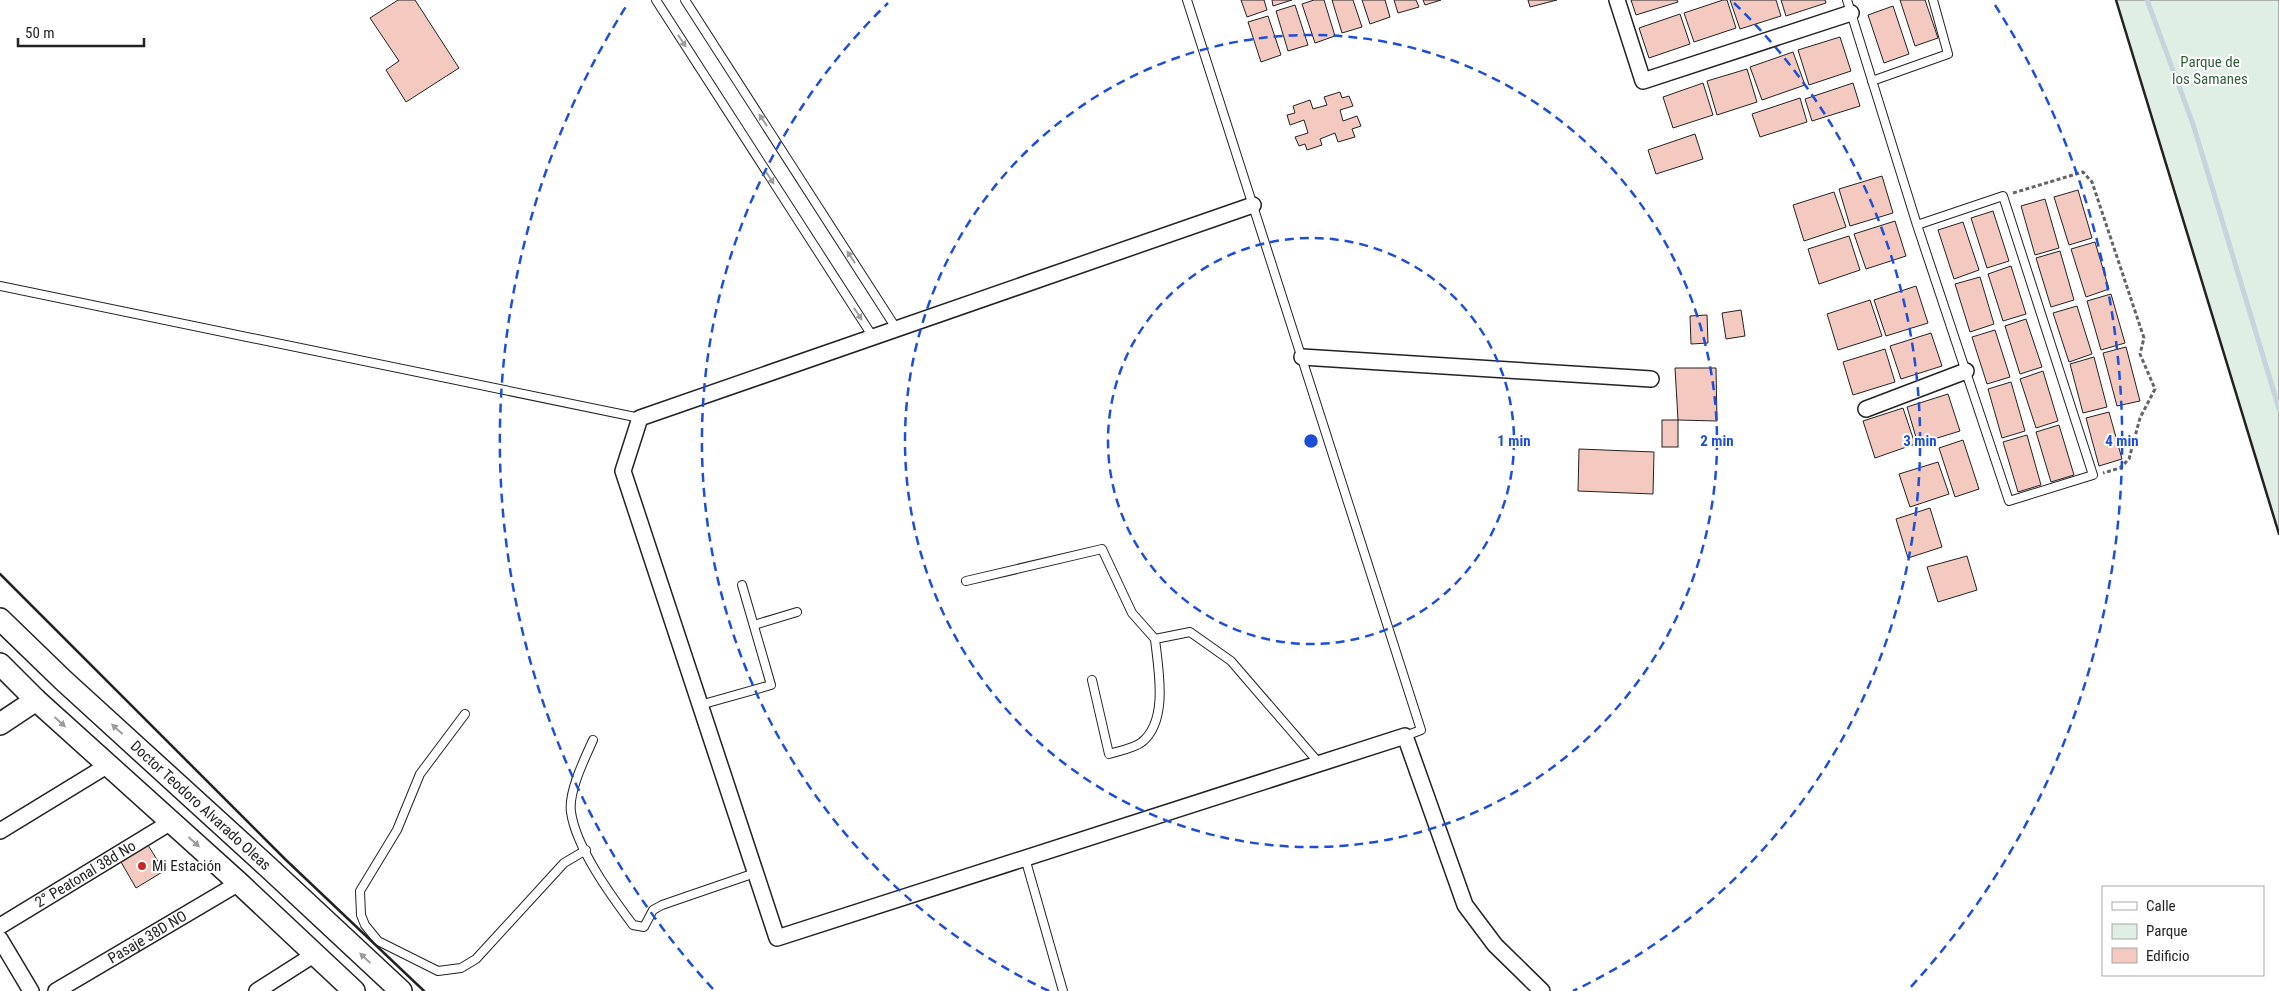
<svg xmlns="http://www.w3.org/2000/svg" width="2279" height="991" font-family="'Roboto Condensed',sans-serif">
  <rect width="100%" height="100%" fill="#fff"/>
  <path fill="#e0efe3" stroke="#6f6f6f" d="M 2116,0 L 2279,0 L 2279,534 Z"/>
  <g fill="none" stroke-linecap="round" stroke-linejoin="round">
    <path stroke="#c7d3dd" stroke-width="5" d="M 2147,0 L 2193,124 L 2279,409"/>
  </g>
  <g fill="#f3c9c0" stroke="#222">
    <path d="M 398,0 L 415,0 L 459,68 L 406,102 L 386,70 L 399,61 L 370,18 Z"/>
    <path d="M 1241,0 L 1264,0 L 1267,10 L 1247,17 Z"/>
    <path d="M 1272,0 L 1292,0 L 1273,6 Z"/>
    <path d="M 1314,0 L 1324,0 L 1335,36 L 1315,43 L 1302,4 Z"/>
    <path d="M 1332,0 L 1353,0 L 1362,27 L 1342,33 Z"/>
    <path d="M 1362,0 L 1385,0 L 1390,17 L 1370,24 Z"/>
    <path d="M 1394,0 L 1416,0 L 1419,7 L 1398,13 Z"/>
    <path d="M 1423,0 L 1441,0 L 1425,5 Z"/>
    <path d="M 1528,0 L 1557,0 L 1530,7 Z"/>
    <path d="M 1631,0 L 1677,0 L 1678,2 L 1636,15 Z"/>
    <path d="M 1723,0 L 1727,0 L 1736,28 L 1694,42 L 1684,13 Z"/>
    <path d="M 1730,0 L 1776,0 L 1781,16 L 1740,29 Z"/>
    <path d="M 1781,0 L 1825,0 L 1826,3 L 1786,16 Z"/>
    <path d="M 1900,0 L 1925,0 L 1938,38 L 1915,46 Z"/>
    <path d="M 1295,5 L 1308,45 L 1288,51 L 1276,11 Z"/>
    <path d="M 1893,6 L 1909,54 L 1884,63 L 1868,15 Z"/>
    <path d="M 1680,14 L 1690,44 L 1649,58 L 1639,28 Z"/>
    <path d="M 1268,16 L 1281,55 L 1261,62 L 1248,22 Z"/>
    <path d="M 1840,37 L 1851,71 L 1809,85 L 1798,50 Z"/>
    <path d="M 1793,52 L 1805,85 L 1762,100 L 1750,67 Z"/>
    <path d="M 1747,69 L 1757,102 L 1717,115 L 1707,81 Z"/>
    <path d="M 1703,83 L 1713,115 L 1673,128 L 1663,97 Z"/>
    <path d="M 1853,83 L 1860,106 L 1812,121 L 1805,99 Z"/>
    <path d="M 1340,92 L 1342,98 L 1349,96 L 1353,106 L 1340,110 L 1343,121 L 1357,116 L 1361,126 L 1352,129 L 1355,137 L 1338,142 L 1335,133 L 1320,139 L 1322,145 L 1307,150 L 1305,144 L 1299,146 L 1295,137 L 1308,133 L 1304,120 L 1290,125 L 1287,115 L 1295,113 L 1293,106 L 1310,100 L 1313,109 L 1327,105 L 1324,97 Z"/>
    <path d="M 1800,98 L 1807,122 L 1760,137 L 1752,114 Z"/>
    <path d="M 1695,134 L 1703,159 L 1656,174 L 1648,150 Z"/>
    <path d="M 1882,176 L 1893,213 L 1850,226 L 1839,189 Z"/>
    <path d="M 2078,190 L 2092,238 L 2069,245 L 2054,197 Z"/>
    <path d="M 1834,192 L 1846,227 L 1804,241 L 1793,205 Z"/>
    <path d="M 2045,199 L 2059,248 L 2035,255 L 2021,206 Z"/>
    <path d="M 1993,211 L 2009,261 L 1987,268 L 1971,218 Z"/>
    <path d="M 1895,221 L 1906,256 L 1866,269 L 1854,234 Z"/>
    <path d="M 1963,222 L 1979,270 L 1954,279 L 1938,230 Z"/>
    <path d="M 1849,236 L 1860,270 L 1819,284 L 1808,249 Z"/>
    <path d="M 2095,242 L 2109,289 L 2086,297 L 2071,249 Z"/>
    <path d="M 2060,251 L 2074,300 L 2051,307 L 2036,258 Z"/>
    <path d="M 2011,266 L 2026,314 L 2003,321 L 1988,274 Z"/>
    <path d="M 1980,277 L 1994,324 L 1970,332 L 1955,284 Z"/>
    <path d="M 1916,286 L 1928,323 L 1886,336 L 1874,300 Z"/>
    <path d="M 2111,294 L 2125,343 L 2101,350 L 2087,301 Z"/>
    <path d="M 1870,300 L 1882,336 L 1838,350 L 1827,314 Z"/>
    <path d="M 2077,306 L 2092,354 L 2069,362 L 2053,313 Z"/>
    <path d="M 1741,310 L 1745,336 L 1726,339 L 1722,313 Z"/>
    <path d="M 1707,315 L 1708,343 L 1691,344 L 1690,316 Z"/>
    <path d="M 2026,319 L 2042,367 L 2020,374 L 2005,326 Z"/>
    <path d="M 1995,330 L 2010,377 L 1987,384 L 1972,337 Z"/>
    <path d="M 1931,333 L 1942,366 L 1901,379 L 1890,346 Z"/>
    <path d="M 2126,347 L 2140,401 L 2117,406 L 2103,353 Z"/>
    <path d="M 1885,349 L 1895,382 L 1853,395 L 1843,362 Z"/>
    <path d="M 2094,357 L 2107,407 L 2083,413 L 2070,364 Z"/>
    <path d="M 1675,368 L 1716,368 L 1717,421 L 1678,420 Z"/>
    <path d="M 2043,371 L 2058,421 L 2036,428 L 2020,379 Z"/>
    <path d="M 2011,382 L 2025,431 L 2002,438 L 1988,389 Z"/>
    <path d="M 1948,394 L 1960,431 L 1918,444 L 1907,407 Z"/>
    <path d="M 1903,408 L 1915,444 L 1875,458 L 1863,421 Z"/>
    <path d="M 2109,412 L 2122,459 L 2099,466 L 2086,418 Z"/>
    <rect x="1662" y="420" width="16" height="27"/>
    <path d="M 2059,425 L 2074,475 L 2051,482 L 2036,432 Z"/>
    <path d="M 2027,435 L 2041,485 L 2018,492 L 2003,442 Z"/>
    <path d="M 1963,440 L 1979,489 L 1955,497 L 1939,448 Z"/>
    <path d="M 1579,449 L 1654,452 L 1653,494 L 1578,491 Z"/>
    <path d="M 1938,462 L 1949,494 L 1910,507 L 1899,474 Z"/>
    <path d="M 1930,508 L 1942,547 L 1908,558 L 1896,519 Z"/>
    <path d="M 1967,556 L 1977,590 L 1938,602 L 1927,567 Z"/>
    <path d="M 148,845 L 164,871 L 136,888 L 121,862 Z"/>
  </g>
  <g fill="none" stroke-linecap="round" stroke-linejoin="round">
    <g stroke="#222" stroke-width="10">
      <g id="lane">
        <path d="M 656,0 L 873,337"/>
        <path d="M 685,0 L 896,328"/>
        <path d="M 1187,0 L 1421,730 L 1405,736"/>
        <path d="M 1847,0 L 1917,225 L 2009,501 L 2093,475 L 2003,196 L 1917,225"/>
        <path d="M 1872,81 L 1948,54 L 1933,0"/>
        <path d="M 0,286 L 640,418"/>
        <path d="M 966,581 L 1102,549 L 1132,613 L 1155,639"/>
        <path d="M 754,625 L 797,612"/>
        <path d="M 1092,680 L 1109,754 C 1119,751 1135,748 1142,742 C 1169,720 1158,668 1155,639 L 1190,632 L 1231,661 L 1319,763"/>
        <path d="M 700,705 L 771,685 L 742,585"/>
        <path d="M 465,714 L 420,774 L 397,830 L 360,891 L 361,915 L 365,925 L 378,941 L 438,971 L 461,968 L 476,959 L 564,863 L 586,850"/>
        <path d="M 593,740 C 585,758 568,792 571,812 C 576,848 612,897 633,925 L 644,927 L 653,910 L 662,905 L 755,873"/>
        <path d="M 1025,858 L 1063,991"/>
      </g>
    </g>
    <g stroke="#222" stroke-width="18">
      <g id="street">
        <path d="M 1617,0 L 1643,81 L 1851,13"/>
        <path d="M 1253,205 L 640,418 L 623,471 L 777,938 L 1405,736 L 1465,905 L 1495,945 L 1542,991"/>
        <path d="M 1302,357 L 1651,379"/>
        <path d="M 1866,409 L 1966,371"/>
        <path d="M 0,831 L 108,765"/>
        <path id="s1" d="M 0,926 L 171,822"/>
        <path d="M 0,939 L 31,991"/>
        <path id="s2" d="M 56,991 L 239,883"/>
        <path d="M 257,991 L 315,954"/>
      </g>
    </g>
    <g stroke="#222" stroke-width="24">
      <g id="secondary">
        <path id="s3" d="M 0,619 L 63,680 L 268,867 L 401,991"/>
        <path d="M 0,664 L 36,700 L 239,883 L 354,991"/>
        <path d="M 0,724 L 36,700"/>
      </g>
    </g>
    <path stroke="#646464" stroke-width="3" stroke-dasharray="4 2.5" stroke-linecap="butt" d="M 2013,193 L 2083,172 L 2092,182 L 2144,338 L 2140,354 L 2155,389 L 2140,418 L 2129,459 L 2120,468 L 2103,473"/>
    <use href="#lane" stroke="#fff" stroke-width="8"/>
    <use href="#street" stroke="#fff" stroke-width="15"/>
    <use href="#secondary" stroke="#fff" stroke-width="21"/>
    <g stroke="#222" stroke-width="2.5">
      <path d="M 2116,0 L 2279,534"/>
      <path d="M 0,574 L 286,860 L 424,991"/>
    </g>
  </g>
  <defs><path id="oneway-solid" d="M-6-.8H1V-3.2L6.5 0L1 3.2V.8H-6Z" transform="scale(1.25)"/></defs>
  <g fill="#9c9c9c">
    <use href="#oneway-solid" transform="translate(682 41) rotate(57)"/>
    <use href="#oneway-solid" transform="translate(763 120) rotate(-123)"/>
    <use href="#oneway-solid" transform="translate(770 178) rotate(57)"/>
    <use href="#oneway-solid" transform="translate(851 257) rotate(-123)"/>
    <use href="#oneway-solid" transform="translate(858 314) rotate(57)"/>
    <use href="#oneway-solid" transform="translate(60 722) rotate(42)"/>
    <use href="#oneway-solid" transform="translate(117 729) rotate(-138)"/>
    <use href="#oneway-solid" transform="translate(194 842) rotate(42)"/>
    <use href="#oneway-solid" transform="translate(365 958) rotate(-137)"/>
  </g>
  <g fill="none" stroke="#1d4ed8" stroke-width="2.5" stroke-dasharray="9 6">
    <circle cx="1311" cy="441" r="203"/>
    <circle cx="1311" cy="441" r="406"/>
    <path d="M1049 991A609 609 0 0 1 888 3M1734 3A609 609 0 0 1 1573 991"/>
    <path d="M713 989A811 811 0 0 1 627 5M1995 5A811 811 0 0 1 1909 989"/>
  </g>
  <circle fill="#c62828" stroke="#fff" stroke-width="2" cx="142" cy="866" r="5"/>
  <g text-anchor="middle" stroke-width="4" stroke-linejoin="round" paint-order="stroke">
    <g font-size="15" fill="#2f5e38" stroke="#fff">
      <text x="2210" y="67">Parque de<tspan x="2210" dy="17">los Samanes</tspan></text>
    </g>
    <g font-size="15" fill="#222" stroke="#fff">
      <text dy="5" stroke="none"><textPath href="#s3" startOffset="274">Doctor Teodoro Alvarado Oleas</textPath></text>
      <text dy="5" stroke="none"><textPath href="#s1" startOffset="100">2° Peatonal 38d No</textPath></text>
      <text dy="5" stroke="none"><textPath href="#s2" startOffset="106">Pasaje 38D NO</textPath></text>
    </g>
    <g font-size="15" fill="#222" stroke="#fff" text-anchor="start">
      <text x="152" y="871">Mi Estación</text>
    </g>
  </g>
  <circle cx="1311" cy="441" r="8" fill="#1d4ed8" stroke="#fff" stroke-width="2.5"/>
  <g font-size="15" text-anchor="middle" font-weight="bold" fill="#1d4ed8" stroke="#fff" stroke-width="4" stroke-linejoin="round" paint-order="stroke">
    <text x="1514" y="446">1 min</text>
    <text x="1717" y="446">2 min</text>
    <text x="1920" y="446">3 min</text>
    <text x="2122" y="446">4 min</text>
  </g>
  <rect x="2102" y="886" width="162" height="90" fill="#ffffff" stroke="#a7a7a7"/>
  <rect x="2112" y="902" width="25" height="8" fill="#ffffff" stroke="#a7a7a7"/>
  <text x="2146" y="911" font-size="15" fill="#222222">Calle</text>
  <rect x="2112" y="924" width="25" height="15" fill="#e0efe3" stroke="#a7a7a7"/>
  <text x="2146" y="936" font-size="15" fill="#222222">Parque</text>
  <rect x="2112" y="948" width="25" height="15" fill="#f3c9c0" stroke="#a7a7a7"/>
  <text x="2146" y="961" font-size="15" fill="#222222">Edificio</text>
  <path d="M18 38v8h126v-8" fill="none" stroke="#222222" stroke-width="2.5"/>
  <text x="25" y="38" font-size="15" fill="#222222" stroke="#ffffff" stroke-width="4" paint-order="stroke">50 m</text>
</svg>
